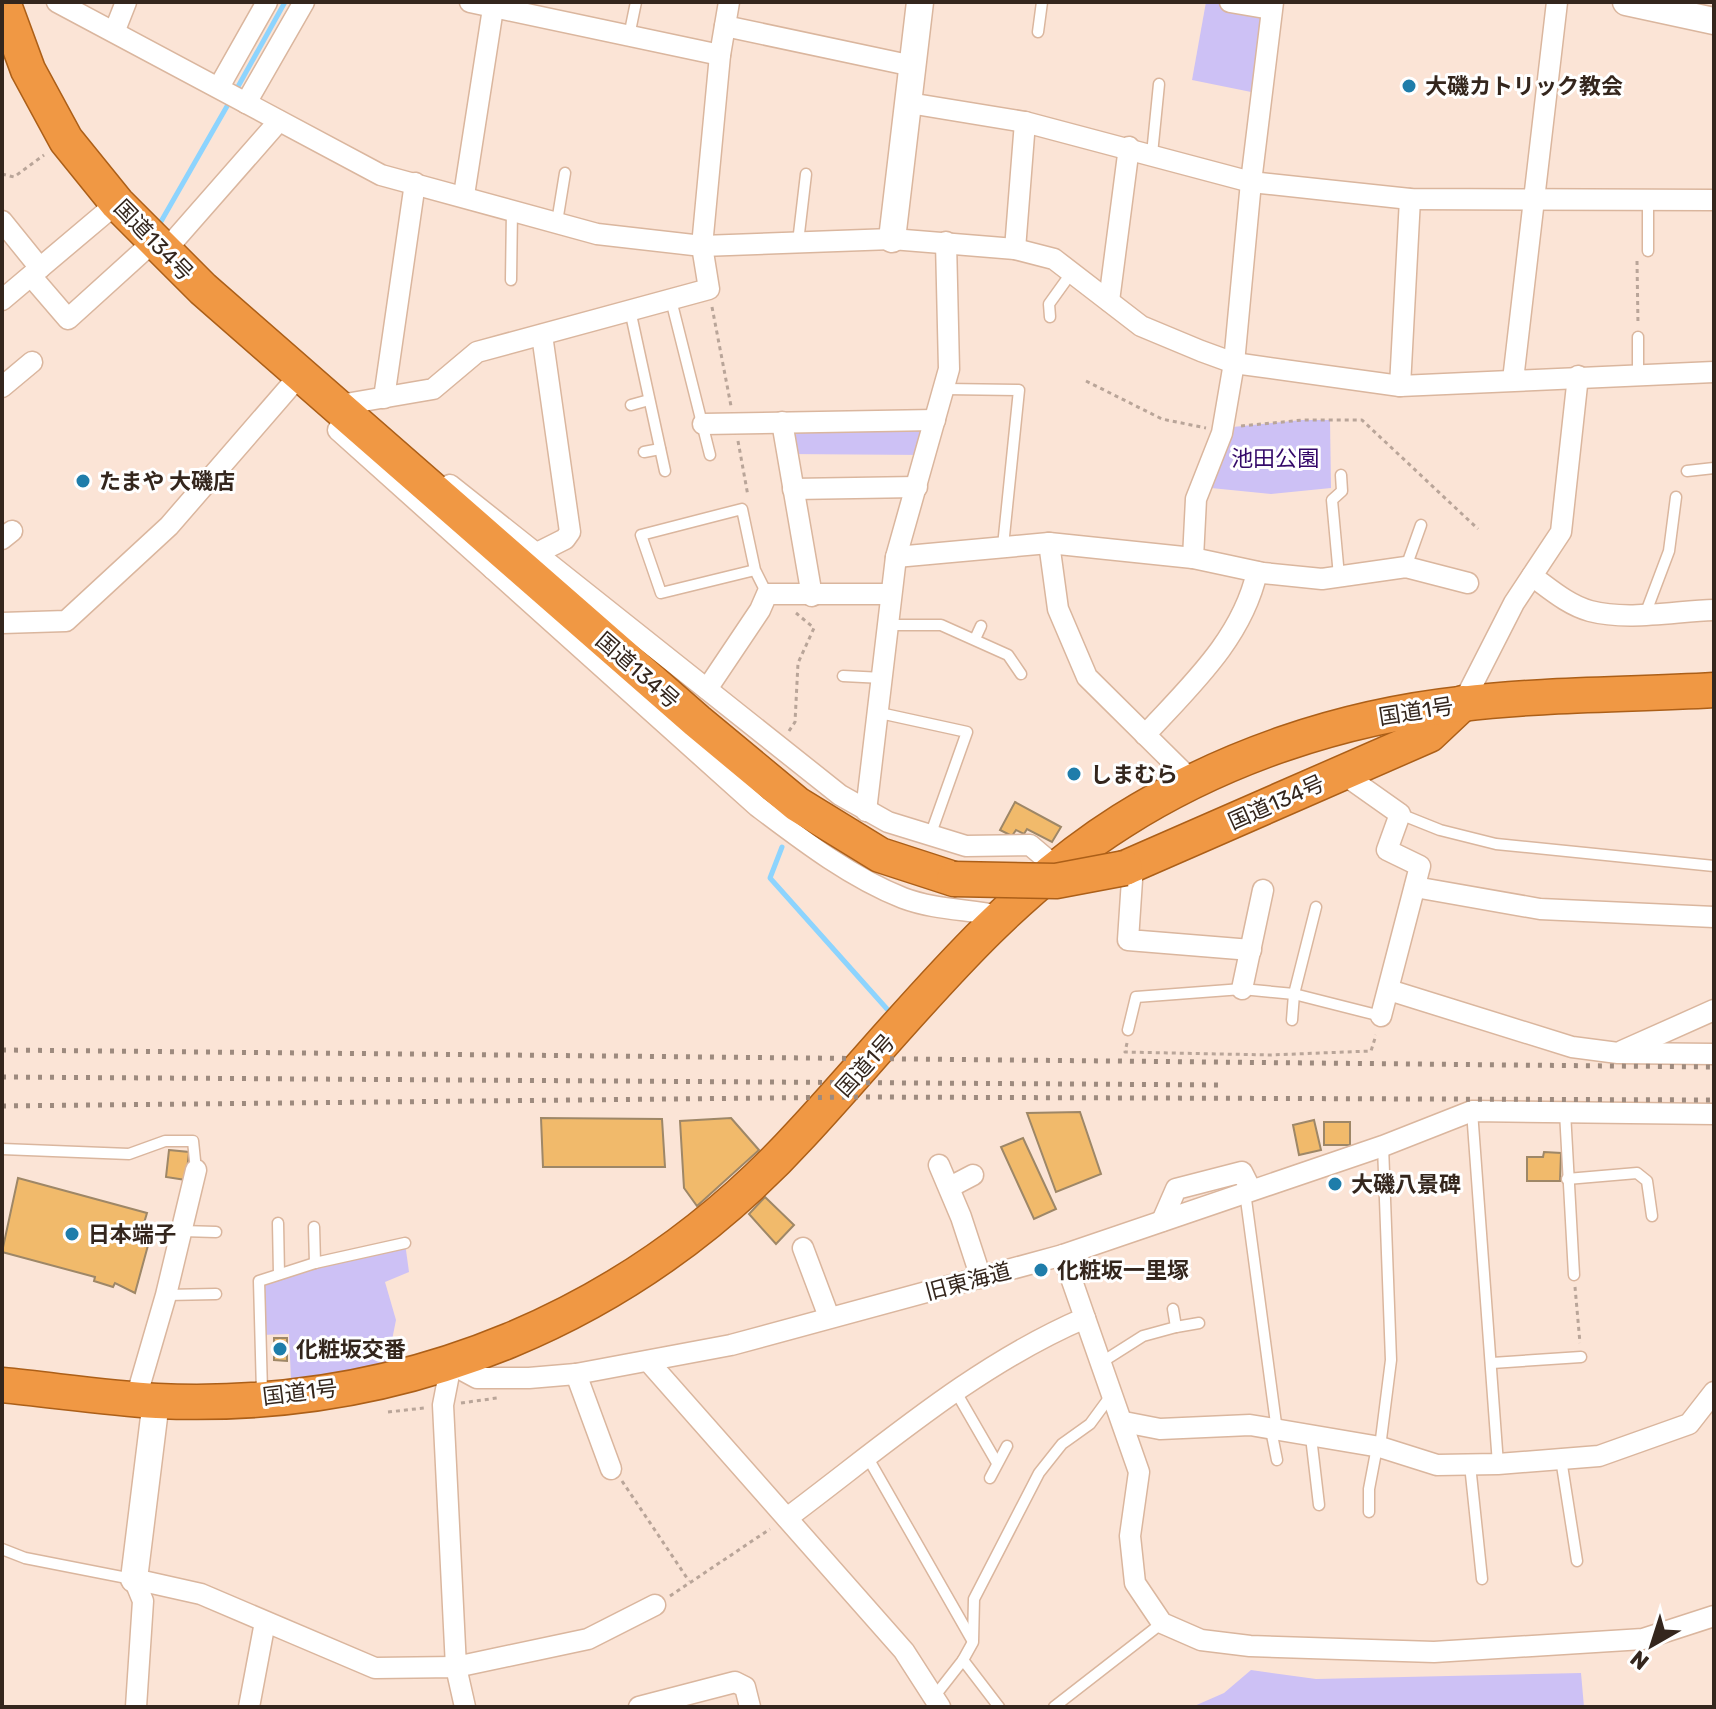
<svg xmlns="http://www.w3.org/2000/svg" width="1716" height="1709" font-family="Rubik,'Noto Sans JP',sans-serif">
  <rect width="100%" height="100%" fill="#fbe4d6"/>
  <g fill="#cdc1f5">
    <path d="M 1206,2 L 1271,9 L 1261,94 L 1192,80 Z"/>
    <path d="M 935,420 L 925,455 L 787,454 L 782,422 Z"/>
    <path d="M 1302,420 L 1330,420 L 1331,488 L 1271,494 L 1201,487 L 1223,428 Z"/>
    <path d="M 405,1243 L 409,1272 L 385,1282 L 396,1320 L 387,1365 L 291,1380 L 289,1334 L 261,1335 L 259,1281 Z"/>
    <path d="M 1251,1670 L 1316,1679 L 1581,1673 L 1584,1707 L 1192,1707 L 1224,1693 Z"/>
  </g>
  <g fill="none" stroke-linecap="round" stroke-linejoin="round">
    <g stroke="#8dd4fe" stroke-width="5">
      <path d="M 235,92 L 285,2"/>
      <path d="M 162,227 L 159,225 L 230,101"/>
      <path d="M 782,847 L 770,878 L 887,1009"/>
    </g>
  </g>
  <g fill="#f1ba6b" stroke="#9e8767" stroke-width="2">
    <path d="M 1015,802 L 1061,827 L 1052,842 L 1027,829 L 1024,834 L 1016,830 L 1012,836 L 1000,830 Z"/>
    <path d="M 1080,1112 L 1101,1174 L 1056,1192 L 1027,1113 Z"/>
    <path d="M 541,1118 L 662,1119 L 665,1167 L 543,1167 Z"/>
    <path d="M 731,1118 L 759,1150 L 697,1206 L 684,1188 L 680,1121 Z"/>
    <path d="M 1314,1120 L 1321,1150 L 1299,1155 L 1293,1125 Z"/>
    <rect x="1324" y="1122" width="26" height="23"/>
    <path d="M 1023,1138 L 1056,1209 L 1034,1219 L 1001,1147 Z"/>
    <path d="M 169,1150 L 189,1152 L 186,1180 L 166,1177 Z"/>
    <path d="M 1544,1152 L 1561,1153 L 1560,1181 L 1527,1181 L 1527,1157 L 1543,1157 Z"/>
    <path d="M 18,1178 L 147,1213 L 144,1223 L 149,1224 L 140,1236 L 150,1238 L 135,1293 L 115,1283 L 113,1287 L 94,1281 L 95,1277 L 2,1252 Z"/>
    <path d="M 765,1197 L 794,1225 L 776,1244 L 749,1214 Z"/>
    <path d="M 274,1338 L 287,1338 L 287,1361 L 274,1360 Z"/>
  </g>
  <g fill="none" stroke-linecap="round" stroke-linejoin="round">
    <g stroke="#dab69e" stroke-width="13">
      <g id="service">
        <path d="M 1038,32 L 1042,2"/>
        <path d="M 629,36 L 636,2"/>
        <path d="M 1152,154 L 1159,84"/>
        <path d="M 1648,198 L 1648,251"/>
        <path d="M 557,222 L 565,173"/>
        <path d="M 798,242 L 806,174"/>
        <path d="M 511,280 L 512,210"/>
        <path d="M 671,300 L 710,455"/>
        <path d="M 630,310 L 665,471"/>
        <path d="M 1050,317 L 1049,304 L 1072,272"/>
        <path d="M 1638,337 L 1638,374"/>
        <path d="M 945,389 L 1019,390 L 1003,546"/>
        <path d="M 631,405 L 649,400"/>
        <path d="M 644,452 L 660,449"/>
        <path d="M 1687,471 L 1714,468"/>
        <path d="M 1406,567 L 1421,525"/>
        <path d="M 755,570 L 661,593 L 641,535 L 742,509 L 755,570 L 767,594"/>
        <path d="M 1339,576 L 1332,500 L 1342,491 L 1341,475"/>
        <path d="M 1646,612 L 1669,551 L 1676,497"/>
        <path d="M 887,625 L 941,625 L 1008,655 L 1021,674"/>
        <path d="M 975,639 L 981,626"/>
        <path d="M 843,676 L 883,678"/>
        <path d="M 880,713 L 967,732 L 930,836"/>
        <path d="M 1400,814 L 1440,830 L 1496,844 L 1714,866"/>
        <path d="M 1292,1020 L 1294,994 L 1316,907"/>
        <path d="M 1128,1030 L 1136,997 L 1242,989 L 1294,994 L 1381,1016"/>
        <path d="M 1472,1111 L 1498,1464"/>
        <path d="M 1565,1112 L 1574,1275"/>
        <path d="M 2,1149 L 129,1154 L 165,1141 L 193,1141 L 196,1170"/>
        <path d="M 1567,1179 L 1637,1173 L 1647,1181 L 1652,1216"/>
        <path d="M 1245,1192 L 1277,1431"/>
        <path d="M 278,1223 L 279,1274"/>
        <path d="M 314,1227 L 315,1263"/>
        <path d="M 182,1231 L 216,1232"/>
        <path d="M 166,1295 L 216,1294"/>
        <path d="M 1176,1327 L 1199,1323"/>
        <path d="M 1102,1362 L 1143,1336 L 1176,1327 L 1173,1309"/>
        <path d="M 1492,1363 L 1581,1357"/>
        <path d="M 262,1392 L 259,1281 L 315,1263 L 405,1243"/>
        <path d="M 956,1392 L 997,1463"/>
        <path d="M 1271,1430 L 1277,1460"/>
        <path d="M 1311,1437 L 1319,1505"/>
        <path d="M 1380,1447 L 1391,1360 L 1383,1146"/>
        <path d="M 868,1458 L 972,1640"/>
        <path d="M 1561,1459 L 1577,1561"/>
        <path d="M 1470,1465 L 1482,1579"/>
        <path d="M 990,1478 L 1007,1446"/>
        <path d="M 1369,1512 L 1369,1489 L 1377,1447"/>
        <path d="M 2,1549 L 25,1558 L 132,1579"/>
        <path d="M 934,1697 L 963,1660"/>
        <path d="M 999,1707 L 963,1660 L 973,1642 L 974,1599 L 1039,1473 L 1062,1444 L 1090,1424 L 1112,1394"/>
        <path d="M 1054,1707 L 1162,1623"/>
      </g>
    </g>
    <g stroke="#dab69e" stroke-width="23">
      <g id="minor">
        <path d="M 57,2 L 381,175 L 597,234 L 702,246 L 892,239 L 1015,249 L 1054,259 L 1141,326 L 1201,351 L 1234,363 L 1400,386 L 1714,372"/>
        <path d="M 470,2 L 720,55"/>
        <path d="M 1230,2 L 1271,9"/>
        <path d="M 725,26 L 913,66"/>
        <path d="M 115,30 L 126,2"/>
        <path d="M 219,87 L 267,2"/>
        <path d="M 246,103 L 304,2"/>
        <path d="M 909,103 L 1025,122 L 1251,182 L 1410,199 L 1714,200"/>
        <path d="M 464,195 L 494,2"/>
        <path d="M 2,221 L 40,268"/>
        <path d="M 1015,249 L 1025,122"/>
        <path d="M 164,252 L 279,121"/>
        <path d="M 31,276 L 68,319 L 153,242"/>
        <path d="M 2,300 L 117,203"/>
        <path d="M 1109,301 L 1129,147"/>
        <path d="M 1513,380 L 1557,2"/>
        <path d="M 1400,386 L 1410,199"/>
        <path d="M 2,387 L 32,362"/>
        <path d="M 384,398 L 415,183"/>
        <path d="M 334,406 L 433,389 L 477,352 L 709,289 L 702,246 L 720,55 L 729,2"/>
        <path d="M 782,422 L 812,596"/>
        <path d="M 703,424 L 935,420"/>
        <path d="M 338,430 L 493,569"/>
        <path d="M 450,485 L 840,795 L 888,822 L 966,846 L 1030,845 L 1056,867"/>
        <path d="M 793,489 L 917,487"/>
        <path d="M 2,539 L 12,531"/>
        <path d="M 1049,543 L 1058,609 L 1087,677 L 1193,782"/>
        <path d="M 537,553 L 565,539 L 570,532 L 542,335"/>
        <path d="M 505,554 L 493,569 L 757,806 C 802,840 850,877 903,898 C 935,910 968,909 1001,916"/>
        <path d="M 896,557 L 1049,543 L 1193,558 L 1263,573 L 1322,579 L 1406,567 L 1468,583"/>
        <path d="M 1193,558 L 1196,499 L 1222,433 L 1234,363 L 1251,182 L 1273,2"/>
        <path d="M 1532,576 C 1550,589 1568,605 1590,611 C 1628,621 1676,611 1714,610"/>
        <path d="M 2,623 L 66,621 L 169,526 L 299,376"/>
        <path d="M 707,689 L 760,610 L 767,594 L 890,594"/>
        <path d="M 1463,703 L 1514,603 L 1561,532 L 1578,376"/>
        <path d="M 1145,735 C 1190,686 1242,639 1257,572"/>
        <path d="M 1342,773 L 1400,814 L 1387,850 L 1420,866 L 1381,1016"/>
        <path d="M 866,811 L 896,557 L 949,369 L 946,242"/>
        <path d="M 1133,865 L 1128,940 L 1251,950"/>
        <path d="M 1415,887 L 1540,909 L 1714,917"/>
        <path d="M 1242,989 L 1263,890"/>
        <path d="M 1389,990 L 1572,1047 L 1618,1053 L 1714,1054"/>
        <path d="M 1622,1051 L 1714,1010"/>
        <path d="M 939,1165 L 961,1217 L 981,1278"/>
        <path d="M 950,1187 L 973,1175"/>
        <path d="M 1162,1221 L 1176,1189 L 1242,1172 L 1251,1190"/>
        <path d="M 803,1248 L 829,1317"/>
        <path d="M 1085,1318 L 1139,1472 L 1130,1536 L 1135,1583 L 1162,1623 L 1201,1640 L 1250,1646 L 1434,1652 L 1643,1639 L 1714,1616"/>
        <path d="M 648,1361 L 904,1651 L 940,1707"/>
        <path d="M 451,1364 L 477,1378 L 529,1378 L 576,1374 L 731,1345 L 1063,1255 L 1383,1146 L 1472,1111 L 1714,1114"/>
        <path d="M 451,1364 L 443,1405 L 456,1667 L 588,1639 L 655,1605"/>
        <path d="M 576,1374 L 611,1469"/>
        <path d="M 136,1398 L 166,1295 L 196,1170"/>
        <path d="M 1124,1422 L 1160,1429 L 1250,1425 L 1380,1447 L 1437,1465 L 1498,1464 L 1599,1456 L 1689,1424 L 1714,1392"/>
        <path d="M 787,1518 C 882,1447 975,1365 1085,1318 L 1063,1255"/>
        <path d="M 134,1579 L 201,1594 L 375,1668 L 456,1667 L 465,1707"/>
        <path d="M 134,1579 L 143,1601 L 136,1707"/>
        <path d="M 249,1707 L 265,1622"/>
        <path d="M 639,1707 L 735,1682 L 745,1687 L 750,1707"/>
      </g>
    </g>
    <g stroke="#dab69e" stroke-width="29">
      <g id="tertiary">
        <path d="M 1626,2 L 1714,21"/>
        <path d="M 892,239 L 920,2"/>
        <path d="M 134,1579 L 156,1401"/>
      </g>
    </g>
    <g stroke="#ac5f18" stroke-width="37">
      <g id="trunk">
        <path d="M 3,2 L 28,70 L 66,140 L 117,203 L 203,289 L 697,721 L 797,804 L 880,855 L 954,879"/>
        <path d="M 1125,868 L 1429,735 L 1463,703"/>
        <path d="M 2,1385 C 53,1390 106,1398 157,1401 C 407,1412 634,1317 802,1133 C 903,1024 995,901 1122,821 C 1223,757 1342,717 1461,704 C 1544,694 1630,695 1714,690"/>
      </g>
    </g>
    <g stroke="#b9a599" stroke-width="3" stroke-dasharray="4 4" stroke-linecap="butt">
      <path d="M 2,174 L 14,177 L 44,155"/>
      <path d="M 1637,261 L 1638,325"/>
      <path d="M 712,307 L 731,406"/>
      <path d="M 1086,381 L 1162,419 L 1206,428"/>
      <path d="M 1241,426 L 1303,420 L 1362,420 L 1478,529"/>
      <path d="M 738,441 L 748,496"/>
      <path d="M 789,731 L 795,722 L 798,663 L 814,628 L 796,613"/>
      <path d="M 1127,1043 L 1125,1052 L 1270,1055 L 1371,1051 L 1376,1035"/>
      <path d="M 1575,1287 L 1580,1343"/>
      <path d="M 461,1403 L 497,1398"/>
      <path d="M 388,1412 L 424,1408"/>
      <path d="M 622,1481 L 689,1581"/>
      <path d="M 670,1596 L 770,1529"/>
    </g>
    <use href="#service" stroke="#fff" stroke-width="10"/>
    <use href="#minor" stroke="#fff" stroke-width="20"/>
    <use href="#tertiary" stroke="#fff" stroke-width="26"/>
    <use href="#trunk" stroke="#f09844" stroke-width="34"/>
    <g stroke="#9d8a7e" stroke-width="5" stroke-dasharray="4 8" stroke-linecap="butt">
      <path d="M 2,1050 L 1714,1067"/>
      <path d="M 2,1077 L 1222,1085"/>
      <path d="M 2,1106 L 859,1097 L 1714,1100"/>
    </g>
    <g stroke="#ac5f18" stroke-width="37" stroke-linecap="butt">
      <path id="trunk-bridge" d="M 954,879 L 1056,881 L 1125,868"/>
    </g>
    <use href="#trunk-bridge" stroke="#f09844" stroke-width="34"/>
  </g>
  <g fill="#1f7daa" stroke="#fff" stroke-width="3">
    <circle cx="1409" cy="86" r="8"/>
    <circle cx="83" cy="481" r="8"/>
    <circle cx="1074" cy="774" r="8"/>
    <circle cx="1335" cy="1184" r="8"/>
    <circle cx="72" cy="1234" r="8"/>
    <circle cx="1041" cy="1270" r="8"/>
    <circle cx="280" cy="1349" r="8"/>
  </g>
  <g text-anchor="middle" stroke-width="6" stroke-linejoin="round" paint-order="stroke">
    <g font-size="22" font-weight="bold" fill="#34261d" stroke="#fff" text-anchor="start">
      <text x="1425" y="94">大磯カトリック教会</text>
      <text x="99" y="489">たまや 大磯店</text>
      <text x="1090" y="782">しまむら</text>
      <text x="1351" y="1192">大磯八景碑</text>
      <text x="88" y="1242">日本端子</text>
      <text x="1057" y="1278">化粧坂一里塚</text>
      <text x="296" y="1357">化粧坂交番</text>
    </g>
    <g font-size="22" fill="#34261d" stroke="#fff">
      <text transform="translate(154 240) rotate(46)" y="8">国道134号</text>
      <text transform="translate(638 670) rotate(41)" y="8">国道134号</text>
      <text transform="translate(1416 711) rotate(-9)" y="8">国道1号</text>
      <text transform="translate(1276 802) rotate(-24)" y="8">国道134号</text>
      <text transform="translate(865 1065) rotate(-48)" y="8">国道1号</text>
      <text transform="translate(968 1281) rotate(-15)" y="8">旧東海道</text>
      <text transform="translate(300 1392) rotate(-7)" y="8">国道1号</text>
    </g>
    <g font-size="22" fill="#340969" stroke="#fff">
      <text x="1275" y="466">池田公園</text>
    </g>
  </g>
  <rect width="1716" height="1709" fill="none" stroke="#34261d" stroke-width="8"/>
  <g transform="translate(1652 1645) rotate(219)" stroke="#ffffff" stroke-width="6" paint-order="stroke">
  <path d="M0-6L14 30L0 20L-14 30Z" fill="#34261d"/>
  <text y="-12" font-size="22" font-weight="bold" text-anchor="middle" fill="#34261d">N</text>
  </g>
</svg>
